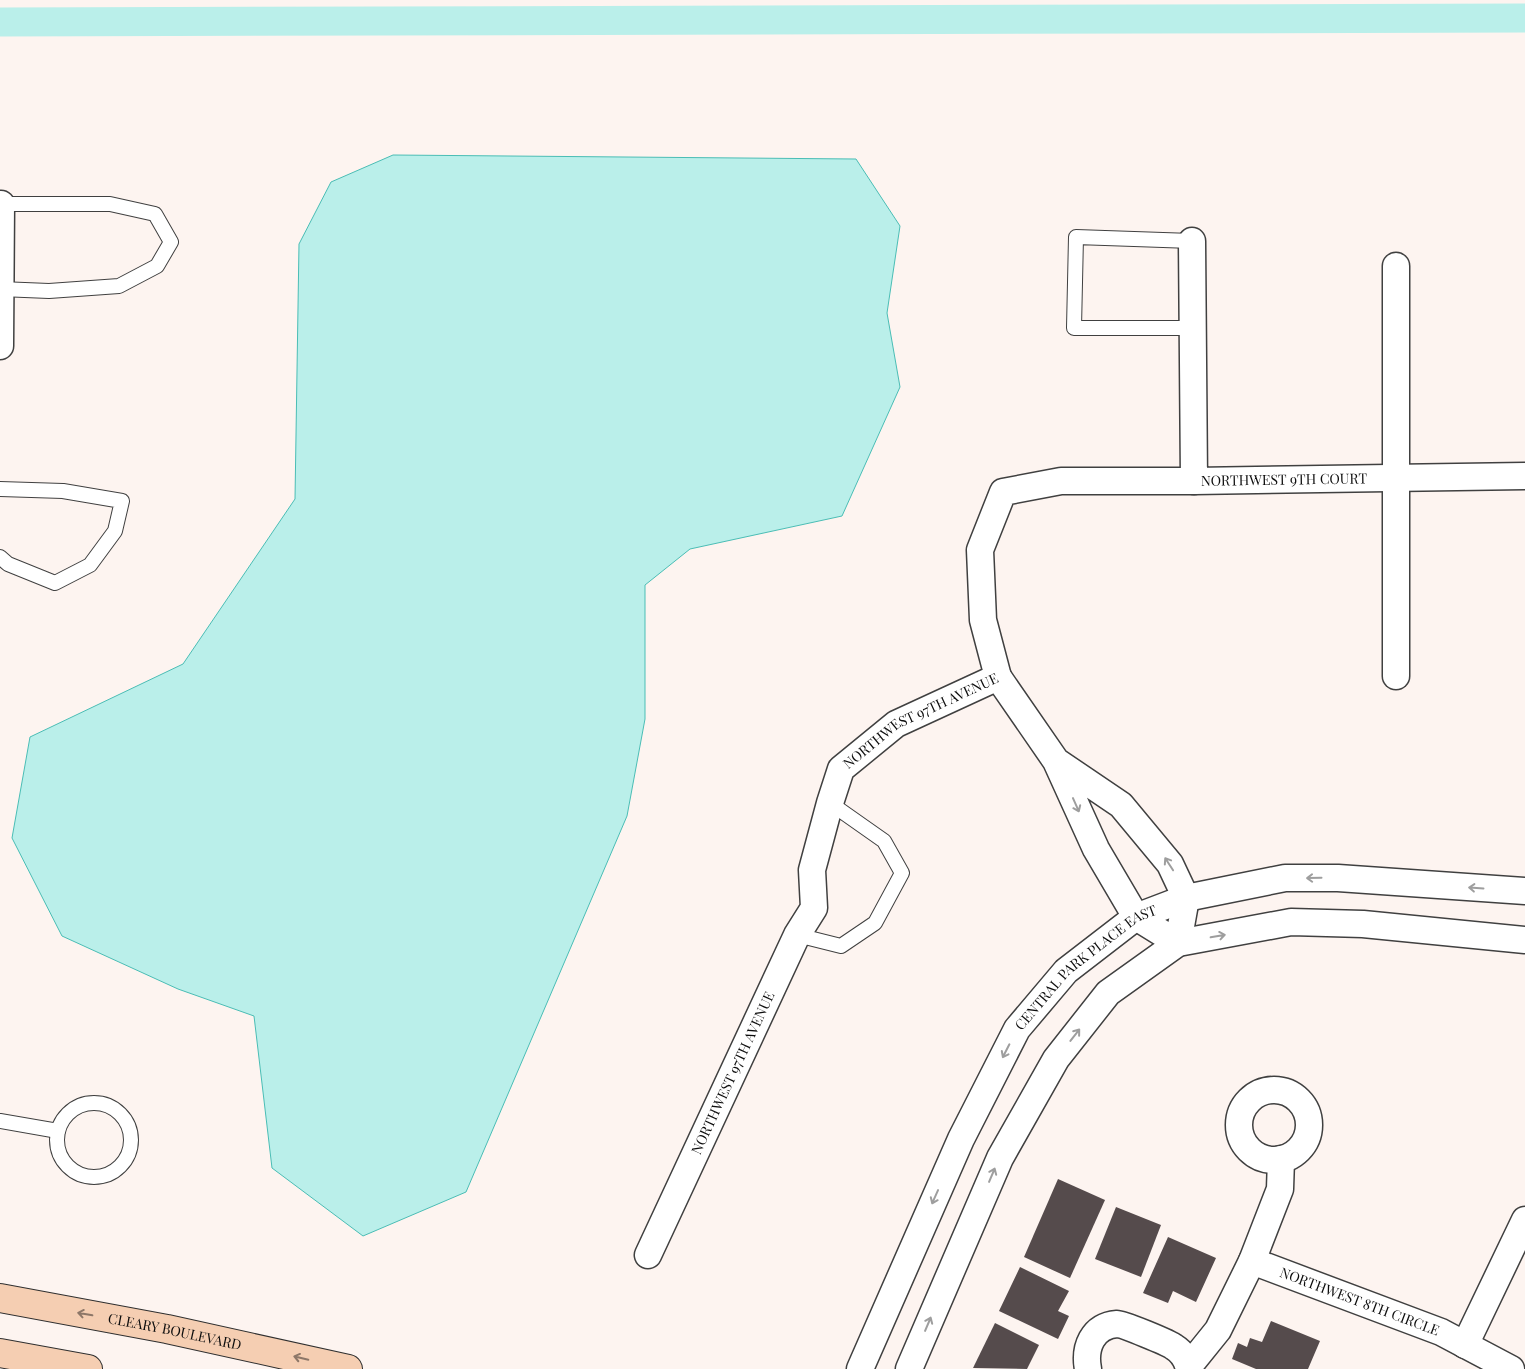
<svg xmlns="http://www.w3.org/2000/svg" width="1525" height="1369" font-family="'Playfair Display',serif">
  <rect width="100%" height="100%" fill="#fdf4f0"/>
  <path fill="#baefea" stroke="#4abdb5" d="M 393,155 L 856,159 L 900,226 L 887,313 L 900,387 L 842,516 L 690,549 L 645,585 L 645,719 L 627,816 L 466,1192 L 363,1236 L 272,1168 L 254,1016 L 178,989 L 62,936 L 12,838 L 30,737 L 183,664 L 295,499 L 299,244 L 331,182 Z"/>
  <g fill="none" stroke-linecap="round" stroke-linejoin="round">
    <path stroke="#baefea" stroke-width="29" d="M 0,22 L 1525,18"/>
  </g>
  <g fill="#554b4c">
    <path d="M 1058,1179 L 1105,1200 L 1070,1278 L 1024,1257 Z"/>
    <path d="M 1116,1207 L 1161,1225 L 1141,1277 L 1095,1259 Z"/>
    <path d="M 1168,1237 L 1216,1258 L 1196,1302 L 1173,1291 L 1168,1303 L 1143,1293 Z"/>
    <path d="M 1020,1267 L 1069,1291 L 1058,1311 L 1069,1316 L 1058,1339 L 999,1311 Z"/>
    <path d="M 1271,1321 L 1320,1341 L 1308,1369 L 1256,1369 L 1232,1359 L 1238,1343 L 1247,1347 L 1250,1338 L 1262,1342 Z"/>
    <path d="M 995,1323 L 1039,1345 L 1027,1369 L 973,1368 Z"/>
  </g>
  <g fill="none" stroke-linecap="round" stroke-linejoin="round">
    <g stroke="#404040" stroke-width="16">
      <g id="lane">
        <path d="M 1192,241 L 1076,237 L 1074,328 L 1193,328"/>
        <path d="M 0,289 L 49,291 L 119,286 L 157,266 L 171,242 L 155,214 L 110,204 L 1,204"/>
        <path d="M 0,489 L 63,491 L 122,501 L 115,531 L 90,565 L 55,583 L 8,564 L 0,557"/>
        <path d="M 797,935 L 841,946 L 875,923 L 902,873 L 884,841 L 830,803"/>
        <circle cx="94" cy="1140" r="37"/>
        <path d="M 0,1121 L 58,1131"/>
      </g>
    </g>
    <g stroke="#404040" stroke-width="29">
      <g id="street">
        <path id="s1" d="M 1192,241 L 1194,481 L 1525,476"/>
        <path d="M 1396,266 L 1396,676"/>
        <path d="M 0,346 L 1,204"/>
        <path d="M 998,677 L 1056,761 L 1096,849 L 1136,917 L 1178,943 L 1186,898 L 1170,864 L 1121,805 L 1056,761"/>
        <circle cx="1274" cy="1125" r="35"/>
        <path id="s2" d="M 648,1255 L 797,935 L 814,908 L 812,870 L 830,803 L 841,769 L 896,724 L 998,677 L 983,620 L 980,550 L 1003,492 L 1061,481 L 1194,481"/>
        <path id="s3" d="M 1252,1261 L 1441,1332 L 1511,1369"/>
        <path d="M 1465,1345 L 1525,1220"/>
        <path d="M 1189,1366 L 1218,1330 L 1252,1261 L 1280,1189 L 1281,1159"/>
        <path id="s4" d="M 860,1369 L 961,1139 L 1017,1029 L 1066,971 L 1136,917 L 1186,898 L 1285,878 L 1338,878 L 1525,891"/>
        <path d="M 909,1369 L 1000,1158 L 1056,1059 L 1108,993 L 1178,943 L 1291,922 L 1363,924 L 1525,940"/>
        <path d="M 1088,1369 C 1084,1348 1092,1326 1117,1324 C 1123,1324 1169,1343 1174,1347 C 1182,1352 1187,1360 1189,1369"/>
      </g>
    </g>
    <g stroke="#2f2f2f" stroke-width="30">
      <g id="secondary">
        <path id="s5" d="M 0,1298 L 167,1329 L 348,1369"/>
        <path d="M 0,1353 L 88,1369"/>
      </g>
    </g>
    <use href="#lane" stroke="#fff" stroke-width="14"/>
    <use href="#street" stroke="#fff" stroke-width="26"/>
    <use href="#secondary" stroke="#f5ceb2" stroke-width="28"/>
  </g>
  <defs><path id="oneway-shaft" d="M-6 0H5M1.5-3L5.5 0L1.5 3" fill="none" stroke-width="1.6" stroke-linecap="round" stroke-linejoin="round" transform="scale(1.25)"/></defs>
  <g stroke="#9e9e9e">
    <use href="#oneway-shaft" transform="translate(1076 805) rotate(66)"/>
    <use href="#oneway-shaft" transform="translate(1169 864) rotate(-123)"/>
    <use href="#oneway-shaft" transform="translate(1314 878) rotate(179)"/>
    <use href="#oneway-shaft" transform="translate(1476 888) rotate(-176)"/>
    <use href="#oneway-shaft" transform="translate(1218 936) rotate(-10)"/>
    <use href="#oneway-shaft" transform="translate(1075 1035) rotate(-52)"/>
    <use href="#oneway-shaft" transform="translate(1006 1051) rotate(117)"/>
    <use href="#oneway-shaft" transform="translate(992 1175) rotate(-67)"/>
    <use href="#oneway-shaft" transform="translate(935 1197) rotate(114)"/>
    <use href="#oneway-shaft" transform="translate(928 1324) rotate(-67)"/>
  </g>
  <g stroke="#8d7768">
    <use href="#oneway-shaft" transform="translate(85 1314) rotate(-170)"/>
    <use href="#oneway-shaft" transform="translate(301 1358) rotate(-167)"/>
  </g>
  <g text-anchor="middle" stroke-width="5" stroke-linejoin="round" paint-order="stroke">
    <g font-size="14" fill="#0d0d0d" stroke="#fff">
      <text dy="5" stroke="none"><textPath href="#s1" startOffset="330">NORTHWEST 9TH COURT</textPath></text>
      <text dy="5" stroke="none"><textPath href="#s2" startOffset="622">NORTHWEST 97TH AVENUE</textPath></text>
      <text dy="5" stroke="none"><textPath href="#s4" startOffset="468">CENTRAL PARK PLACE EAST</textPath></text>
      <text dy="5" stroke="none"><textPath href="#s2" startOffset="201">NORTHWEST 97TH AVENUE</textPath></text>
      <text dy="5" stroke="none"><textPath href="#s3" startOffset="115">NORTHWEST 8TH CIRCLE</textPath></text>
      <text dy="5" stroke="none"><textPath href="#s5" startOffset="178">CLEARY BOULEVARD</textPath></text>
    </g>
  </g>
</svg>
